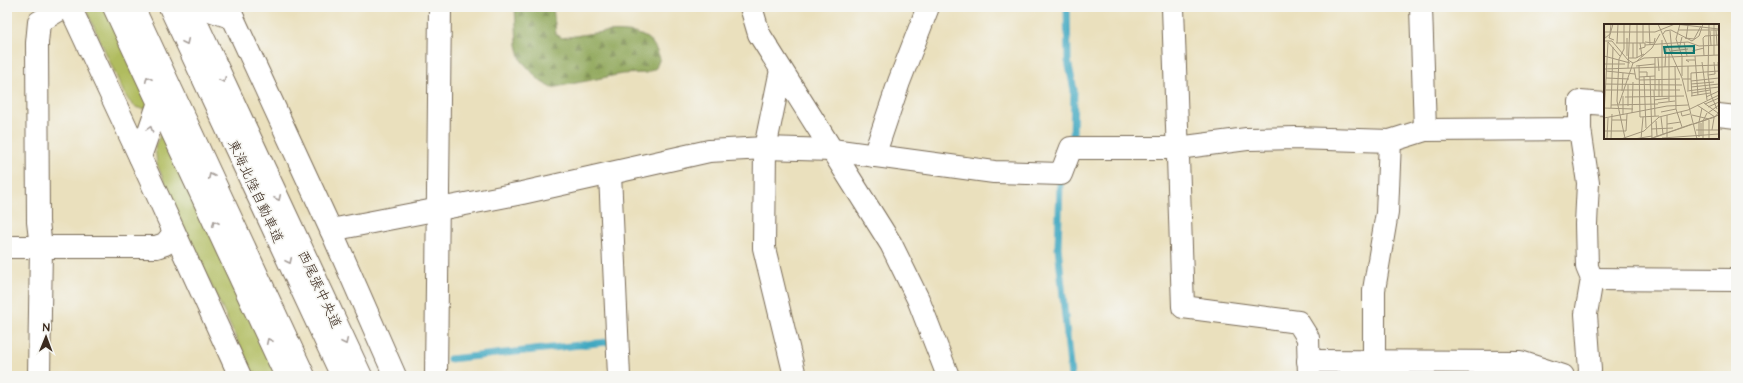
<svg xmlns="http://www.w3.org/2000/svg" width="1743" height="383" font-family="'Architects Daughter','Klee One',sans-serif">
  <defs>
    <pattern id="forest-firs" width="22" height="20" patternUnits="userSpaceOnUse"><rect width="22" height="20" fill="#8ca455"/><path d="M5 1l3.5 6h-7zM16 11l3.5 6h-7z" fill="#748646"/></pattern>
  </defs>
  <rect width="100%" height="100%" fill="#f6f6f2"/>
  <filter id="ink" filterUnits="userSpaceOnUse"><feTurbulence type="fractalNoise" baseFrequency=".025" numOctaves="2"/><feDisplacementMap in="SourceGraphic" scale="8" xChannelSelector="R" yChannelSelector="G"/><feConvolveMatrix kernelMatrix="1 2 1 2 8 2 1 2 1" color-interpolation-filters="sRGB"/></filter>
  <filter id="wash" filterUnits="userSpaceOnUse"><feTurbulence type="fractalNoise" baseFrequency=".012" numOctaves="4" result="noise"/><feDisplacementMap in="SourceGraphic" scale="16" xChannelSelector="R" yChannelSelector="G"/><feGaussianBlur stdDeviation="0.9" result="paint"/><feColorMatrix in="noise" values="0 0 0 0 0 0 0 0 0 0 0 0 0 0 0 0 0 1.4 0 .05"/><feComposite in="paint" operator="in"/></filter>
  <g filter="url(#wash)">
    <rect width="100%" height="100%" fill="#eae0bd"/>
    <g fill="#b0bc5e" stroke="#76733e">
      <path d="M 85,7 L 112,7 L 151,107 C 137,112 131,105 124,93 Z"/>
      <path d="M 168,130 L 281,376 L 254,376 L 179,217 L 157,164 L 155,146 L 161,134 Z"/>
    </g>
    <path fill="url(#forest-firs)" stroke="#64673a" d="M 515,7 L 553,7 L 556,34 L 562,38 C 584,35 638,22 653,44 C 656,48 658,54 660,58 L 656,68 L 646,73 L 622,74 L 551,88 L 540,81 L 521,60 L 517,45 Z"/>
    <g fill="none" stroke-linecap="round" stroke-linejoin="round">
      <g stroke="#41a8c1" stroke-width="7">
        <path d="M 1067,7 L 1068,61 L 1074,90 L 1073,139"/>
        <path d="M 1060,183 L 1058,247 L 1071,376"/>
        <path d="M 450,359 L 607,342"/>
      </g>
    </g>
  </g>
  <g filter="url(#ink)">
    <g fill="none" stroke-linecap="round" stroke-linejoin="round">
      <g stroke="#786a56" stroke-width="24">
        <g id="street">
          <path d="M 70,7 L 140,157 L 240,376"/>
          <path d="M 201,7 L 233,18"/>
          <path d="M 228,7 L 331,230 L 395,376"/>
          <path d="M 751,7 L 759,34 L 891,244 L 918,299 L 948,376"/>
          <path d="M 1173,7 L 1183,307 L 1298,322 L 1308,338 L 1309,376"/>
          <path d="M 1421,7 L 1425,130"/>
          <path d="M 781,70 L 765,148 L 764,248 L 795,376"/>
          <path d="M 1718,115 L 1736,117"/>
          <path d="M 1580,129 L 1588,183 L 1586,224 L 1587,267 L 1592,279 L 1586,314 L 1590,370 L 1589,376"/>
          <path d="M 874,156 L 899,82 L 928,7"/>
          <path d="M 140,157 L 159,102"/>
          <path d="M 610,174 L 619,376"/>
          <path d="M 331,230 L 522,193 L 709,151 L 765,148 L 832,150 L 994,172 L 1061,174 L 1071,148 L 1178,148 L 1247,139 L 1296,138 L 1390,141"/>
          <path d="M 7,247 L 156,247 L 165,244 L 174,233"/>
          <path d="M 1592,279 L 1736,280"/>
          <path d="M 1308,361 L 1520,362 L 1563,376"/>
          <path d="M 1374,362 L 1374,290 L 1387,213 L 1390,141 L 1425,130 L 1580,129 L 1580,102 L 1605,104"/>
          <path d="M 39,376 L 41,247 L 38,222 L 37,43 L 39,22 L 64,7"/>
          <path d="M 436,376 L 440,7"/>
        </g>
      </g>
      <g stroke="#786a56" stroke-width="24">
        <g id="primary">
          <path d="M 114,7 L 286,376"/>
          <path d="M 189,7 L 361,376"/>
        </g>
      </g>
      <g stroke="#786a56" stroke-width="24">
        <g id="highway">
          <path d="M 133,7 L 304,376"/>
          <path d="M 170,7 L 342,376"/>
        </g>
      </g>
      <use href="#street" stroke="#fff" stroke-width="22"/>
      <use href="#primary" stroke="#fff" stroke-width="22"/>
      <use href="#highway" stroke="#fff" stroke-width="22"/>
    </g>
    <defs><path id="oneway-chevron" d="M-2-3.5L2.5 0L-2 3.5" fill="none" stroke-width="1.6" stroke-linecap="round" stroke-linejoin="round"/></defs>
    <g stroke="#a79f9a">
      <use href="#oneway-chevron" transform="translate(186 42) rotate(65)"/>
      <use href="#oneway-chevron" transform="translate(148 79) rotate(-115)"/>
      <use href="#oneway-chevron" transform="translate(223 80) rotate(65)"/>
      <use href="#oneway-chevron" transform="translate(150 129) rotate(-72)"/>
      <use href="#oneway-chevron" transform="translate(211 176) rotate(-115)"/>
      <use href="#oneway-chevron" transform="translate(278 198) rotate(65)"/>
      <use href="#oneway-chevron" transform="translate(215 223) rotate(-115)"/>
      <use href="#oneway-chevron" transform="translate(289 261) rotate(65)"/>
      <use href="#oneway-chevron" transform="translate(269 341) rotate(-115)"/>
      <use href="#oneway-chevron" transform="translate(345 342) rotate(65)"/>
    </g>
  </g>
  <g text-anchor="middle" stroke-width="3.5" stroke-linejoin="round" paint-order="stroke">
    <g font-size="14" fill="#3b2a1e" stroke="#f6f6f2">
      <text transform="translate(256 191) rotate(65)" y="5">東海北陸自動車道</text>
      <text transform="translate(320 289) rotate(65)" y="5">西尾張中央道</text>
    </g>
  </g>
  <g transform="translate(1604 24)">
    <rect width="115" height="115" fill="#eae0bd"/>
    <path fill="none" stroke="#a4977d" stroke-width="1" d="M 0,0 L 1,14M 9,0 L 5,14 L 10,16M 20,0 L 20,25 L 15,35 L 13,77 L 21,114M 33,0 L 33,34M 45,0 L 46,21M 54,0 L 78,54 L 93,115M 76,0 L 72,15 L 78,32 L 78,52M 105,0 L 104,51 L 111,50 L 110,38M 110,0 L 110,31M 75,6 L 115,6M 112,6 L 113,21M 66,7 L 68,28M 106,7 L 107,21M 0,8 L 51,8 L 71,0 L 115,5M 59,10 L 61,7 L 67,6 L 88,17 L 95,12 L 99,0M 23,14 L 23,32M 81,14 L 90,15 L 97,2M 0,15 L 6,10 L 7,0M 82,15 L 84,1M 58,16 L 58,73M 0,17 L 8,17 L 24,36 L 29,39 L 40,34 L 115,31M 4,18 L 16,32M 41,18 L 50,19 L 51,14M 80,18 L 83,32M 12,19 L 41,19 L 41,23 L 35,25M 13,19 L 14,0M 29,19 L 29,34M 36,19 L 38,33M 39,19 L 39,0M 41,21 L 84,18 L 95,22 L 115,21M 75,25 L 78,13M 67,27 L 84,25M 88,27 L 100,24M 65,30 L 65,77M 0,32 L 26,39M 91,32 L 94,71M 100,32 L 99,14 L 101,12 L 115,11M 24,34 L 32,34 L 40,30M 51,34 L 51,66M 54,34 L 55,47M 33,37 L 48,24 L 56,10M 85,38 L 82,36 L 91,36M 98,38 L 103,76M 114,38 L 115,61M 0,40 L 21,40M 35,41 L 36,93 L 55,92M 32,42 L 51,40M 84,42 L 84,66M 61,43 L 62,23M 71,43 L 72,85 L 78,103M 24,44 L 26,0M 30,44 L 32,55 L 35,55M 0,45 L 115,41M 2,47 L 31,50M 35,48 L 43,48 L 43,53M 104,51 L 107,71 L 113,85M 46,52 L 48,114M 35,53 L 51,52M 40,53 L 42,104M 2,54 L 25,55M 79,55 L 87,55 L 88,72M 87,55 L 87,49 L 115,47M 35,56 L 76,55M 55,56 L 55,73M 87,57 L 115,54M 0,60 L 78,61M 87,60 L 110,58M 24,61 L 24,82M 87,63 L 115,60M 0,66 L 76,66M 50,66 L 51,92M 18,67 L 19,49M 83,67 L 115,63M 88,69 L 106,66M 19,72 L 19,91M 87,72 L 106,69M 21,73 L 80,72M 102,73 L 115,67M 50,76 L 65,74M 54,79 L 71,77M 100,79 L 114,89M 15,80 L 29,39M 101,80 L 115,74M 7,81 L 54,80M 93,81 L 111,93M 104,83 L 115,78M 0,84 L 29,85M 7,84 L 9,23M 57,88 L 72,85M 77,88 L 78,92 L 86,90M 28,89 L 29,58M 104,89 L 115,81M 0,90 L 4,18M 63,91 L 63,114M 88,91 L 105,95M 57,93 L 59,110M 0,94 L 63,82 L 84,81M 8,96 L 23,96M 105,96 L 105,115M 52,97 L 53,112M 95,98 L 98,84M 63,100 L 77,98M 90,100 L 111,93 L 115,88M 47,105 L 69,104M 92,106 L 115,106M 108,106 L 110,94M 0,107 L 22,107 L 23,90M 97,112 L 97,99M 95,113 L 95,99M 58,114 L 115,110M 3,115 L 4,94M 7,115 L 8,90M 17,115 L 40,107 L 55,93 L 84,86 L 115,71M 30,115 L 48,112M 37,115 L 39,93M 45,115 L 88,100M 46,115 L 115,91M 99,115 L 99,97 L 103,89"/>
    <path fill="#0f766e" fill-opacity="0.15" stroke="#0f766e" stroke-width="2" d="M 90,22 L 90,29 L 61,29 L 60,23 Z"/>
    <rect width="115" height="115" fill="none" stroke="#3b2a1e" stroke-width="2"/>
  </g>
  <rect width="1743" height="383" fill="none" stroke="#f6f6f2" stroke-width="24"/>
  <g transform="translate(46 337) rotate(1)" stroke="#f6f6f2" stroke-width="3" paint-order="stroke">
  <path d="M0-3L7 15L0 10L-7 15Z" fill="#3b2a1e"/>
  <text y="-6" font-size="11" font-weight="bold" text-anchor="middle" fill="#3b2a1e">N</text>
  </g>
</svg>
